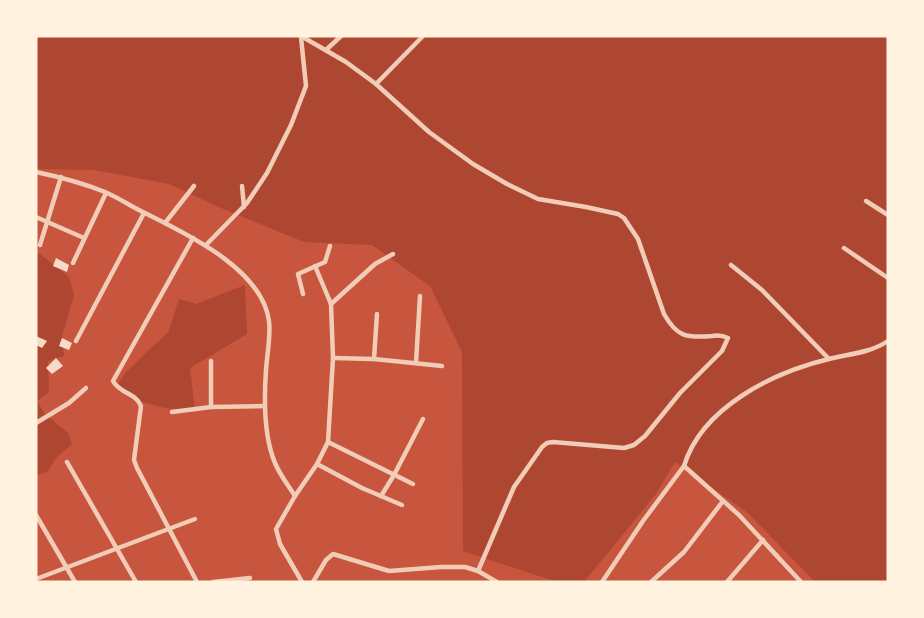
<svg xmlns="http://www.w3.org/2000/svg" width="924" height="618" font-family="Montserrat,sans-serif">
  <rect width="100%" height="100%" fill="#c8553d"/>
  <g fill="#ae4732">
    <path d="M 36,36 L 888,36 L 888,582 L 815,582 L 748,513 L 675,462 L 656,494 L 584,582 L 557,582 L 463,551 L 462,352 L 430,286 L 372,245 L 304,242 L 221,208 L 169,184 L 94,170 L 36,169 Z"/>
    <path d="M 36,254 L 40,254 L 69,277 L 74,295 L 62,336 L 64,356 L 48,361 L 49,392 L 37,401 L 45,414 L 68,433 L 72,444 L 57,457 L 47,472 L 37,475 Z"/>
    <path d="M 245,285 L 247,334 L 190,368 L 195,410 L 165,408 L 138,401 L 116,387 L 125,373 L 169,331 L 179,299 L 196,304 Z"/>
  </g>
  <g fill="#f7dbc8">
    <path d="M 56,258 L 69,265 L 67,272 L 53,266 Z"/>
    <path d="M 36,336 L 47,341 L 42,348 L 36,345 Z"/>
    <path d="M 62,338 L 72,343 L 69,350 L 59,346 Z"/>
    <path d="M 56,358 L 63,366 L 52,374 L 46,368 Z"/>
  </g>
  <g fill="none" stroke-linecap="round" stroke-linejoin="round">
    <g stroke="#f1ccb7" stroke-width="4.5">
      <path d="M 301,36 L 346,62 L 376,84 L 429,132 L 473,164 L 507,184 L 538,199 L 586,207 L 618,214 L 624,218 L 638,239 L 664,314 C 677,337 686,338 712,336 C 718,335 722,335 728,338 L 722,351 L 680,393 L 645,436 L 634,445 L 624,448 L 553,442 L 547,443 L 542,447 L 514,487 L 478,571"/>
      <path d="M 326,50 L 341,36"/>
      <path d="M 376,84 L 423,36"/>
      <path d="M 36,172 C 60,177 83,183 105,192 C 119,198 132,207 145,213 C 187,234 262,269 269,321 C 271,335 267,355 266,370 C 264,398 264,437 275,463 C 280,475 288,485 295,496"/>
      <path d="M 242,186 L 244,207"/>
      <path d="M 866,201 L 888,215"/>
      <path d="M 36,217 L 84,238"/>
      <path d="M 165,223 L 194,186"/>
      <path d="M 193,238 L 113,381 C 119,393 136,393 141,406 L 134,460 L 137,468 L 197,582"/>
      <path d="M 40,245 L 61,177"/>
      <path d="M 206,245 L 247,203 L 267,173 L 291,125 L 306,86 L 301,37"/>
      <path d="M 844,248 L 888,278"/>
      <path d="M 73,263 L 106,193"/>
      <path d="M 731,265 L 762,290 L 829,359"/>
      <path d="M 303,294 L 298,274 L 325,262 L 330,246"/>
      <path d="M 331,304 L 375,264 L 393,254"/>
      <path d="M 76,341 L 144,213"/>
      <path d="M 333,358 L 374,359 L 442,366"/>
      <path d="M 374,359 L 377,314"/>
      <path d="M 416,363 L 420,296"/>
      <path d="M 211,407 L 211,361"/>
      <path d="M 172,412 L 211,407 L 265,406"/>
      <path d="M 36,423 L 69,403 L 86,388"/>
      <path d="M 328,442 L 413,484"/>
      <path d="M 67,462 L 136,582"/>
      <path d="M 317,464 L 362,488 L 402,505"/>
      <path d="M 684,466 L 739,515 L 801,582"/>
      <path d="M 381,496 L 394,475 L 423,419"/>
      <path d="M 36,515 L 75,582"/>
      <path d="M 36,579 L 195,519"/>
      <path d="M 213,582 L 250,578"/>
      <path d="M 302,582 L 280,544 L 276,529 L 295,496 L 317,464 L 328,442 L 333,358 L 331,304 L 315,266"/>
      <path d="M 313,582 L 326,560 L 333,554 L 389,571 L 441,567 L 465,567 L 478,571 L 497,582"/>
      <path d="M 602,582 L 643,521 L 684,466 C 702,407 774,372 829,359 C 849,354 870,353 888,341"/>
      <path d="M 651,582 L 684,552 L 723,501"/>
      <path d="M 727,582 L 763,540"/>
    </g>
  </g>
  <rect width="924" height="618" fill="none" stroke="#fff3e0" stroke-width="75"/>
</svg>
